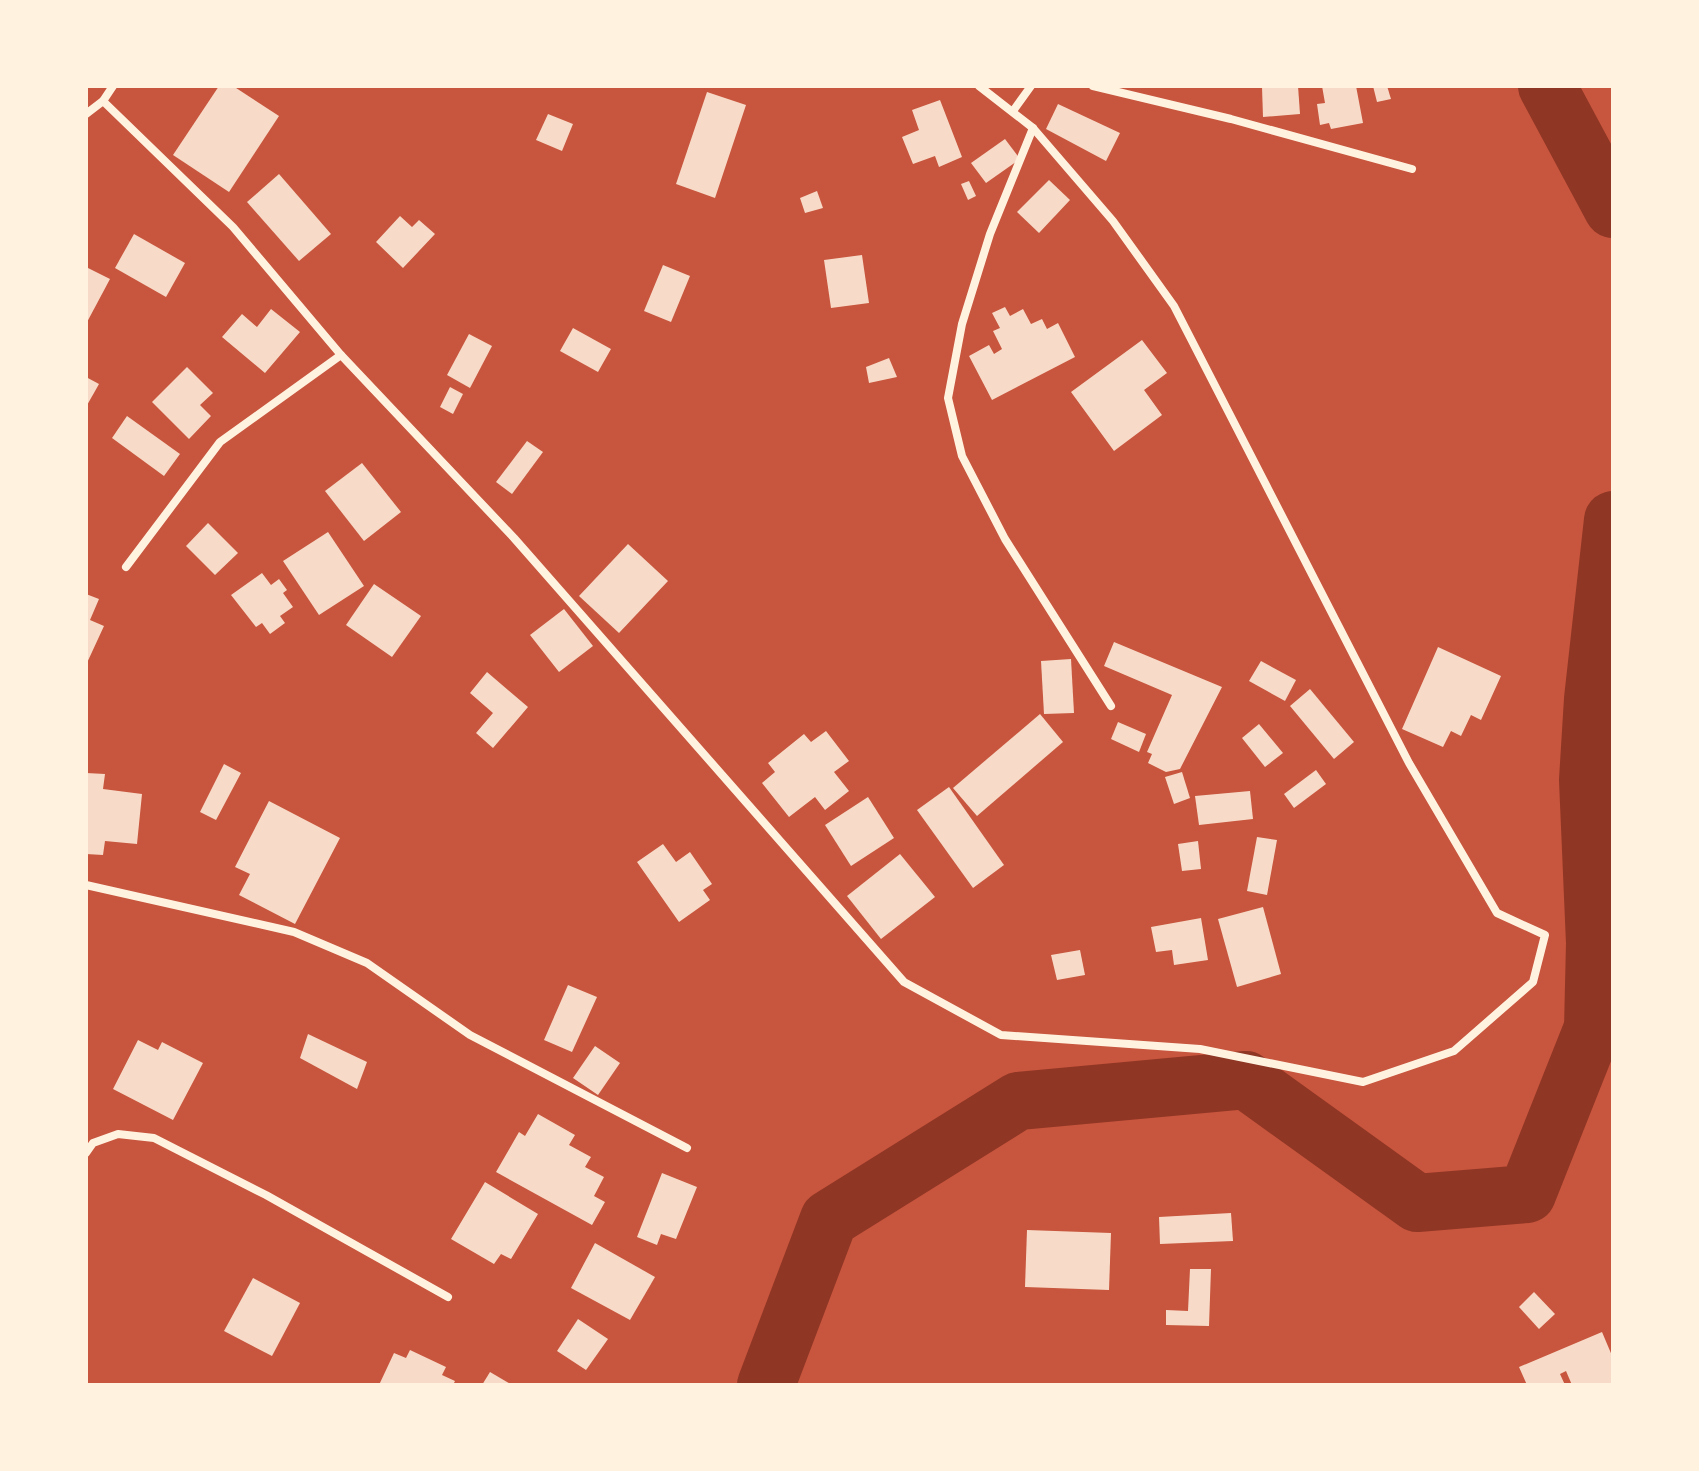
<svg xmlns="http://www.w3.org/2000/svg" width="1699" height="1471" font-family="Helvetica,sans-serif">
  <rect width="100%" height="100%" fill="#c8553d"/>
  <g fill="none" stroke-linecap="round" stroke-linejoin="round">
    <g stroke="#8f3625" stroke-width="58">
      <path d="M 1547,86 L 1613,209"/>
      <path d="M 766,1385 L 829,1219 L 1018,1101 L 1246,1080 L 1417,1203 L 1527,1194 L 1593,1028 L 1595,943 L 1588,780 L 1593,699 L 1613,520"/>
    </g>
  </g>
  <g fill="#f7dbc8">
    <path d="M 219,86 L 233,86 L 279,116 L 229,192 L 173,155 Z"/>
    <path d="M 1298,86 L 1300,114 L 1263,117 L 1262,87 Z"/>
    <path d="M 1322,86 L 1356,86 L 1363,123 L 1331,129 L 1329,123 L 1320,125 L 1317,104 L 1325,103 Z"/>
    <path d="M 1373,86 L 1387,86 L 1391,99 L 1377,102 Z"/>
    <path d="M 707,92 L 746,105 L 715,198 L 676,184 Z"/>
    <path d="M 940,100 L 962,157 L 939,167 L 935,156 L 913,164 L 902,137 L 919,130 L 912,110 Z"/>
    <path d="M 1058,104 L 1120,133 L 1106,161 L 1046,129 Z"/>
    <path d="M 548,114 L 573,124 L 562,151 L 536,140 Z"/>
    <path d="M 1005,139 L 1020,159 L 986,183 L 971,163 Z"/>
    <path d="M 279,174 L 331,234 L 299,261 L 247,202 Z"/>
    <path d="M 1049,180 L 1070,200 L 1039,233 L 1017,212 Z"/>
    <path d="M 969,181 L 976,196 L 968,200 L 961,184 Z"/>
    <path d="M 817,191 L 823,208 L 805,213 L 800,198 Z"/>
    <path d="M 400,216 L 412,227 L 419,220 L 435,234 L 403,268 L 376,242 Z"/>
    <path d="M 134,234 L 185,263 L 166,297 L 115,268 Z"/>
    <path d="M 862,255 L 869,303 L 831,308 L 824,260 Z"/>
    <path d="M 663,265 L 690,276 L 671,322 L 644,311 Z"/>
    <path d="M 86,267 L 110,279 L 86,324 Z"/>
    <path d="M 1005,307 L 1010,316 L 1023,309 L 1031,324 L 1042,319 L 1047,329 L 1058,323 L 1075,357 L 992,400 L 969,356 L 989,345 L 994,354 L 1002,349 L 993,331 L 1000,328 L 992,313 Z"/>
    <path d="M 271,309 L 300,332 L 265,373 L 222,337 L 242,314 L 257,327 Z"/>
    <path d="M 573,328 L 611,349 L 598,372 L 560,351 Z"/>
    <path d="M 469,334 L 492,346 L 470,388 L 447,375 Z"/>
    <path d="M 1142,340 L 1167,373 L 1144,390 L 1162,415 L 1114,451 L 1071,392 Z"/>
    <path d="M 889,358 L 897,377 L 869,383 L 866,367 Z"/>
    <path d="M 187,367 L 213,393 L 200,405 L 211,416 L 189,439 L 152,402 Z"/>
    <path d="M 86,377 L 99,384 L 86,407 Z"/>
    <path d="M 450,387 L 463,394 L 453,414 L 440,407 Z"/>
    <path d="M 127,416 L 180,454 L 164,476 L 112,438 Z"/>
    <path d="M 527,441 L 543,452 L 512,494 L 496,482 Z"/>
    <path d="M 362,463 L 401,512 L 364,541 L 325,491 Z"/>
    <path d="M 208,523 L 238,553 L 215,575 L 186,546 Z"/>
    <path d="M 328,532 L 364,586 L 319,615 L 283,561 Z"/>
    <path d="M 628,544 L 668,581 L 619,633 L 579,596 Z"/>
    <path d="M 262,573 L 271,585 L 279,579 L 287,590 L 283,593 L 293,607 L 280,616 L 285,623 L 270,634 L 262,623 L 256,627 L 231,595 Z"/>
    <path d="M 374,584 L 421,616 L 392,657 L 346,625 Z"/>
    <path d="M 86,594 L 99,599 L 90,620 L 104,626 L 86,665 Z"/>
    <path d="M 564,609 L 593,646 L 559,672 L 530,635 Z"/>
    <path d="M 1114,642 L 1222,687 L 1180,769 L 1166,772 L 1148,763 L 1152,754 L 1147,752 L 1172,695 L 1104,666 Z"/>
    <path d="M 1438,647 L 1501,676 L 1481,720 L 1471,715 L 1461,736 L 1451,731 L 1443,747 L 1402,729 Z"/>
    <path d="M 1071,659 L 1074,713 L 1044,714 L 1041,661 Z"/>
    <path d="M 1261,661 L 1296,680 L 1285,701 L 1249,681 Z"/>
    <path d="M 487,672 L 528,707 L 493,748 L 476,733 L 493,713 L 470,693 Z"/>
    <path d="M 1310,689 L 1354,742 L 1334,759 L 1290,706 Z"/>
    <path d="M 1040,714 L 1063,742 L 977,816 L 953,788 Z"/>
    <path d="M 1118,722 L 1146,734 L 1139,752 L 1111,739 Z"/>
    <path d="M 1259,724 L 1283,753 L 1265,767 L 1242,738 Z"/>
    <path d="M 826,731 L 849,761 L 834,772 L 849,791 L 825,810 L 815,797 L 789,817 L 762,783 L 775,772 L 768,763 L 804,734 L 811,742 Z"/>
    <path d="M 224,764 L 241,773 L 216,820 L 200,812 Z"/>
    <path d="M 1316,770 L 1326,784 L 1294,808 L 1284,794 Z"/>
    <path d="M 1182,772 L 1190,798 L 1174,804 L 1165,777 Z"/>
    <path d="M 86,773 L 105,774 L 103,789 L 142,794 L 137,844 L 105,841 L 103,855 L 86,854 Z"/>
    <path d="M 949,787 L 1004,865 L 973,888 L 917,810 Z"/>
    <path d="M 1250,791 L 1253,819 L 1199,825 L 1195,796 Z"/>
    <path d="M 868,797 L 894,838 L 851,866 L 825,825 Z"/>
    <path d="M 269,801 L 340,838 L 295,924 L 239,895 L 250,874 L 235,867 Z"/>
    <path d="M 1257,837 L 1277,840 L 1267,895 L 1247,891 Z"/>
    <path d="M 1198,841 L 1201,869 L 1182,871 L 1178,844 Z"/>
    <path d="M 663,844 L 676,862 L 690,852 L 712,884 L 703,890 L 710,900 L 679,922 L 637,862 Z"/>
    <path d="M 900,854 L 935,897 L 881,939 L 847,896 Z"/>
    <path d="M 1263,907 L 1281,974 L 1237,987 L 1218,919 Z"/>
    <path d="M 1201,918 L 1208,960 L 1174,965 L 1172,950 L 1156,952 L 1151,927 Z"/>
    <path d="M 1080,950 L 1085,975 L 1057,980 L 1051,955 Z"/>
    <path d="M 568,985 L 597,997 L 572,1052 L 544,1040 Z"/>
    <path d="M 308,1034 L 367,1062 L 357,1089 L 300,1058 Z"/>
    <path d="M 138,1040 L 158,1050 L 162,1042 L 203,1063 L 173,1120 L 113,1089 Z"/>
    <path d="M 595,1046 L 620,1063 L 598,1095 L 573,1078 Z"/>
    <path d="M 538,1114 L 575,1135 L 569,1145 L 591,1157 L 585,1167 L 604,1177 L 594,1196 L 605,1202 L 592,1225 L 496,1172 L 519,1132 L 525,1136 Z"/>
    <path d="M 662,1173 L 697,1187 L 676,1239 L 661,1234 L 657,1245 L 637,1237 Z"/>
    <path d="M 485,1182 L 538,1214 L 511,1259 L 501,1254 L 494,1264 L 451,1239 Z"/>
    <path d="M 1231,1213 L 1233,1241 L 1160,1244 L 1159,1217 Z"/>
    <path d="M 1027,1230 L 1111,1233 L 1109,1290 L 1025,1287 Z"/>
    <path d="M 595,1243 L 655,1277 L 630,1320 L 571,1288 Z"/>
    <path d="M 1190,1269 L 1211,1269 L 1209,1326 L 1166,1325 L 1166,1310 L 1188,1311 Z"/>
    <path d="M 253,1278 L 300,1303 L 272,1356 L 224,1331 Z"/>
    <path d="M 1534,1292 L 1555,1314 L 1539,1329 L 1519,1307 Z"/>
    <path d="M 578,1319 L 608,1339 L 586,1370 L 557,1351 Z"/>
    <path d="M 1602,1332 L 1613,1358 L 1613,1385 L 1572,1385 L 1566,1371 L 1560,1374 L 1565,1385 L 1527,1385 L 1519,1367 Z"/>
    <path d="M 410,1350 L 446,1367 L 442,1375 L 455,1381 L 453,1385 L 379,1385 L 394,1353 L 406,1358 Z"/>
    <path d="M 490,1372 L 512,1385 L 482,1385 Z"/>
  </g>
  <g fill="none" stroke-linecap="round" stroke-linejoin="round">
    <g stroke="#fff3e0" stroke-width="8">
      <path d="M 1093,86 L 1231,119 L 1412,169"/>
      <path d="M 103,101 L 233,227 L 341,355 L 514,538 L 904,982 L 1001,1035 L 1200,1049 L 1363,1082 L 1454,1051 L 1533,982 L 1545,935 L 1497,913 L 1409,763 L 1174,306 L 1113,221 L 1033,128 L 979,86"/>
      <path d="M 1013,111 L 1031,86"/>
      <path d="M 86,114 L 103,101 L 113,86"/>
      <path d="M 1033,128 L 990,234 L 962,324 L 948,398 L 962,456 L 1005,539 L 1111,706"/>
      <path d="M 126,567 L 220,442 L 341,355"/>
      <path d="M 86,885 L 294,932 L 367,963 L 470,1035 L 687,1148"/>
      <path d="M 86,1153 L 93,1143 L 118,1134 L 154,1138 L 266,1195 L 448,1297"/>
    </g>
  </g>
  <rect width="1699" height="1471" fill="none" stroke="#fff3e0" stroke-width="176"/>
</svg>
